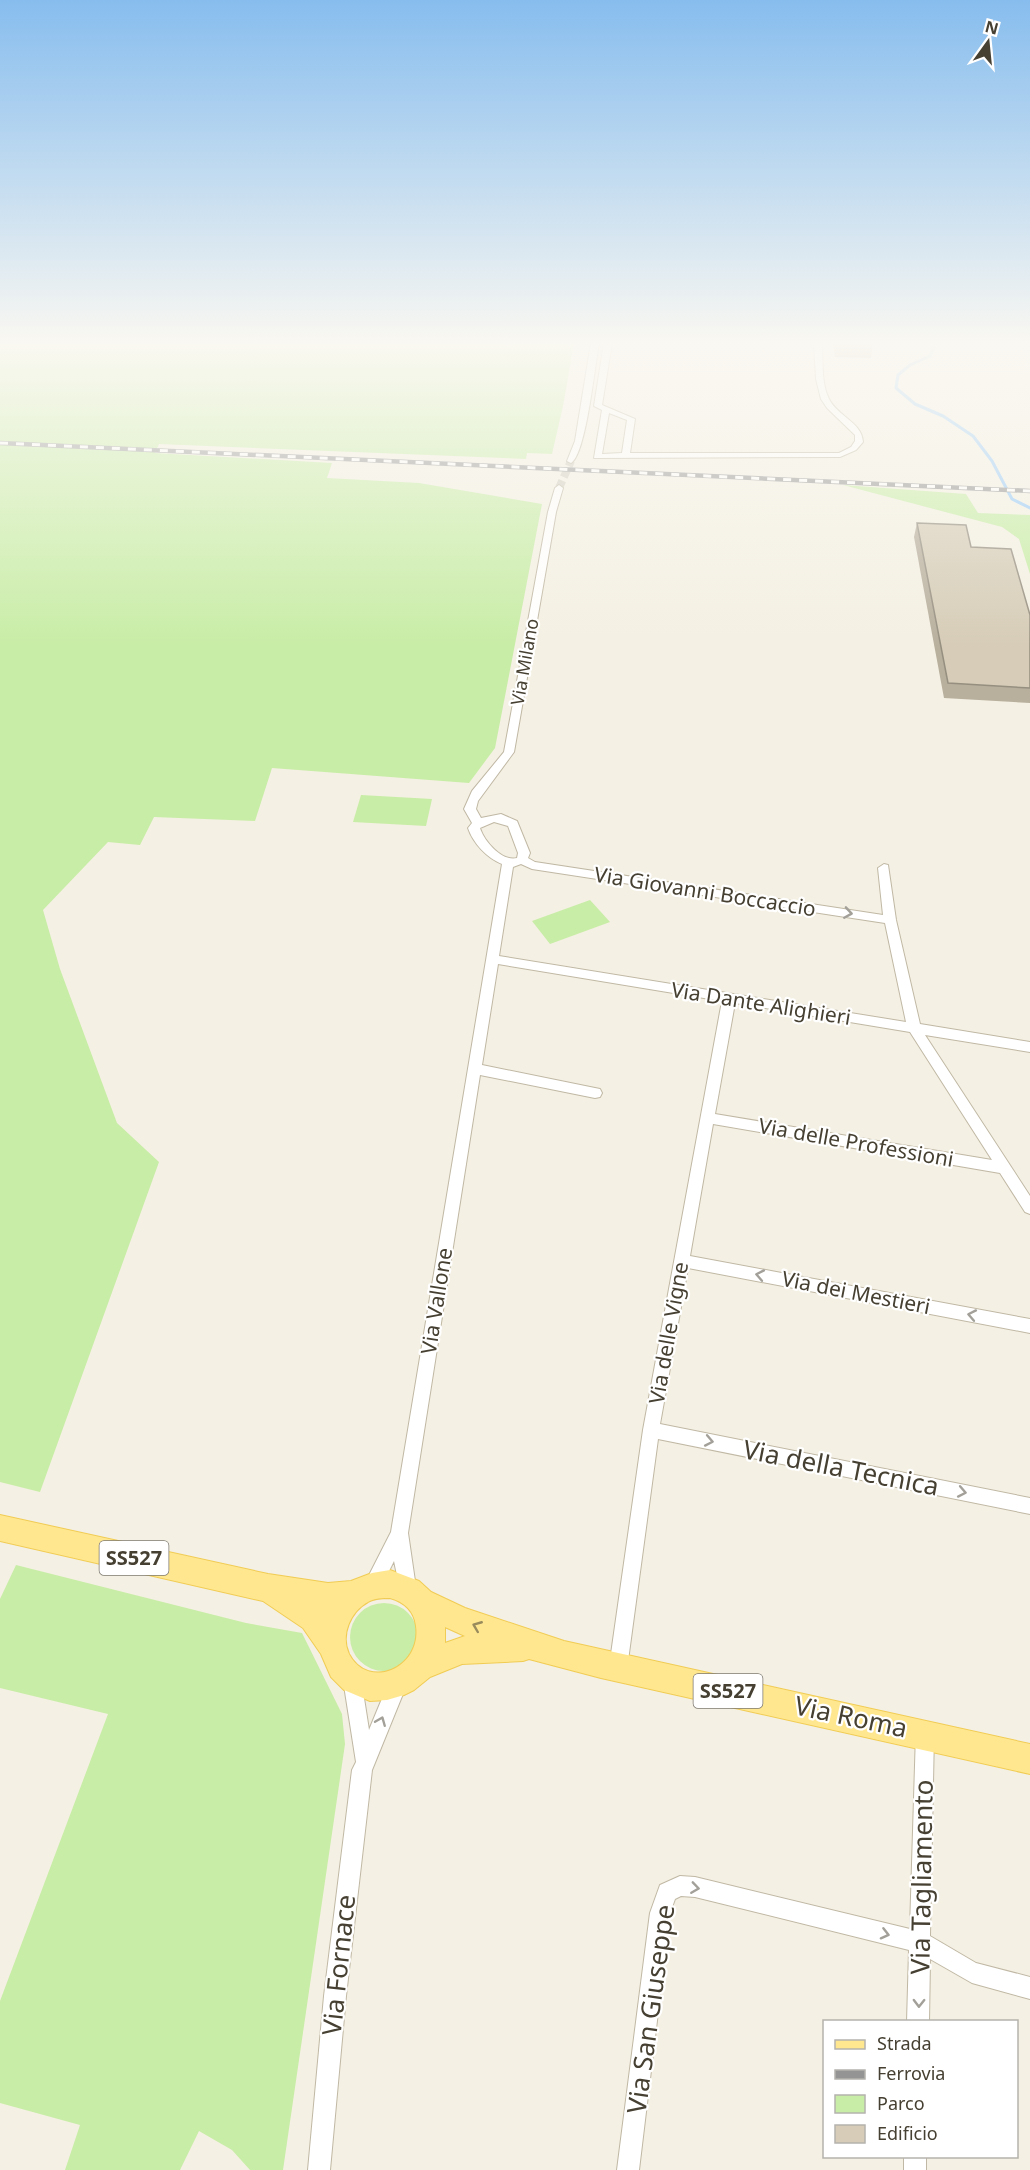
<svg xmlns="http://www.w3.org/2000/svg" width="1030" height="2170" font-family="'Noto Sans',sans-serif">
  <rect width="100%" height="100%" fill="#f4f0e3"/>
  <g fill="#c8eda6">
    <path d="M 0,343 L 574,343 L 563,406 L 552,454 L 527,453 L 526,459 L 159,444 L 155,453 L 332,463 L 327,478 L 419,483 L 542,504 L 495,748 L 469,783 L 272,768 L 255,821 L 154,817 L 140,845 L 108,842 L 43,910 L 60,969 L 117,1123 L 159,1162 L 40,1492 L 0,1482 Z"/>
    <path d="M 843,485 L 966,494 L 978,513 L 1030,515 L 1030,574 L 1019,539 L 1002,527 Z"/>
    <path d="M 361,795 L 432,799 L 426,826 L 353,822 Z"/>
    <path d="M 590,900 L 610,922 L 550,944 L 532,921 Z"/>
    <path d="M 16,1565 L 246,1623 L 302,1633 L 342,1714 L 345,1744 L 283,2170 L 250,2170 L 232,2150 L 199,2131 L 180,2170 L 65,2170 L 80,2125 L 0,2103 L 0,2001 L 108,1714 L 0,1688 L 0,1599 Z"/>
    <circle cx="384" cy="1637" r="34"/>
  </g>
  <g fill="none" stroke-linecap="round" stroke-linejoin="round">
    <path stroke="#97caf8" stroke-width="3" d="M 936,343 L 930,356 L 910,365 L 898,375 L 896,388 L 915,404 L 943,416 L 973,436 L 992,461 L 1012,499 L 1030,508"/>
    <path stroke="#d1cdc0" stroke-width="8" stroke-dasharray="8 4" stroke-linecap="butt" d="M 559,488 L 571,461"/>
    <g stroke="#c0b8a4" stroke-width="2">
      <g id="minor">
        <path d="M 591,343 L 599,343 C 595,364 586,455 571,463 L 567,461 L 575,441 Z"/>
        <path d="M 604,343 L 612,343 L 602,405 L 635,419 L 630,453 L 839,453 L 851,447 L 855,441 L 855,435 L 827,408 L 821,399 L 816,379 L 814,343 L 822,343 C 823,361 821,383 829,399 C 837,416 862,422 863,442 L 856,450 L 840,457 L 594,458 L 602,410 L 594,406 ZM 609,413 L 627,420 L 622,453 L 602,454 Z"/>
        <path d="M 559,485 L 563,488 L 556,512 L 514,752 L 478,801 L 476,809 L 481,818 L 501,814 L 517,821 L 530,853 L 528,858 L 535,862 L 883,915 L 878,868 L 884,864 L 888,865 L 896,920 L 920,1024 L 1030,1042 L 1030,1052 L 925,1035 L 1030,1196 L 1030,1214 L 1025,1212 L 1000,1173 L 713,1124 L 690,1256 L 1030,1319 L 1030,1333 L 688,1268 L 660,1424 L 1030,1498 L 1030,1514 L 658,1439 L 627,1668 L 625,1675 L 618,1677 L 611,1675 L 609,1668 L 643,1430 L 722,1001 L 498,964 L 482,1065 L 595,1088 L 600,1089 L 602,1093 L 600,1097 L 595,1098 L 480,1075 L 408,1533 L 416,1588 L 413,1594 L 407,1597 L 401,1594 L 394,1561 L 379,1591 L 373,1594 L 367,1591 L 364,1585 L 391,1532 L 502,864 C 487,858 473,843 468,828 L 472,823 L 464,809 L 472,791 L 504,752 L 548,512 L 555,488 ZM 494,822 L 508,826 L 518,853 L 517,858 C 502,862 484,841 480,828 ZM 521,864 L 532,869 L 885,923 L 906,1022 L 499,956 L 513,867 ZM 735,1003 L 910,1032 L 992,1160 L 715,1114 Z"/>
        <path d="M 352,1670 L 359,1672 L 361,1679 L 369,1730 L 391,1677 L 398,1675 L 405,1677 L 407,1684 L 372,1770 L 346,1996 L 330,2170 L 308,2170 L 324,1996 L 352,1770 L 356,1762 L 343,1679 L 345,1672 Z"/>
        <path d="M 925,1724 L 932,1726 L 934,1733 L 930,1936 L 976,1963 L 1030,1977 L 1030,1999 L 972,1983 L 930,1959 L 929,2022 L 907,2022 L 909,1950 L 695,1897 L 681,1896 L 675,1899 L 670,1913 L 639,2170 L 617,2170 L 650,1913 L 660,1885 L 680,1876 L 695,1877 L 910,1929 L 916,1733 L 918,1726 Z"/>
        <rect x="904" y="2156" width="22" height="14"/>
      </g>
    </g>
    <g stroke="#f1cc54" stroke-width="2">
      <path id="primary" d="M 0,1515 L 268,1574 L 328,1583 L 351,1581 L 372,1573 L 390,1570 L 419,1581 L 431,1592 L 465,1608 L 564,1641 L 1030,1744 L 1030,1774 L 601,1678 L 529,1659 L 523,1661 L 462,1664 L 430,1677 L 414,1690 L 404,1695 L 387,1700 L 370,1701 L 344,1690 L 331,1677 L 321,1654 L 303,1628 L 263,1601 L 0,1541 ZM 390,1598 C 404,1602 414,1610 416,1626 C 422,1668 368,1691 349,1654 C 340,1635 351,1611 368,1602 C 374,1598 383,1598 390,1598 ZM 445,1627 L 465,1636 L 445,1643 Z"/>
    </g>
    <use href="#minor" fill="#fff" fill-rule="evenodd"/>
    <use href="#primary" fill="#ffe790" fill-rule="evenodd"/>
    <g stroke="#949494" stroke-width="4.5">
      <path id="rail" d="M 0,443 L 1030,491"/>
    </g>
    <use href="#rail" stroke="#fff" stroke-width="3" stroke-dasharray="8" stroke-linecap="butt"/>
  </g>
  <g fill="#b8af9d">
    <path d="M 833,343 L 873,343 L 871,358 L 835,357 Z"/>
    <path d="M 917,523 L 971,547 L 1030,615 L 1030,703 L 944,698 L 914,537 Z"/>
  </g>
  <path fill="#d6ccb7" stroke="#968f80" stroke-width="1.5" d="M 917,523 L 966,525 L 971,547 L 1011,549 L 1030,615 L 1030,688 L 948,683 Z"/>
  <defs><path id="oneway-chevron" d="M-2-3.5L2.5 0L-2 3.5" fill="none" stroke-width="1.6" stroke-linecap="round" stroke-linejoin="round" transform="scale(1.5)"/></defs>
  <g stroke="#a2a098">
    <use href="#oneway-chevron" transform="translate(848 913) rotate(9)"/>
    <use href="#oneway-chevron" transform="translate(760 1275) rotate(-169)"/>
    <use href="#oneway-chevron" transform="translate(972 1315) rotate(-169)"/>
    <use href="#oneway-chevron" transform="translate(709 1441) rotate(11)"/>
    <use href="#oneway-chevron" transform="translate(962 1492) rotate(11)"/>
    <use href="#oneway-chevron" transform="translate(381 1721) rotate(-68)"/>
    <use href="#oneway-chevron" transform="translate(695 1888) rotate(8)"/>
    <use href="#oneway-chevron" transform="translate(885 1934) rotate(14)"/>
    <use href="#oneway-chevron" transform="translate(919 2003) rotate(91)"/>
  </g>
  <use stroke="#998b5c" href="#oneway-chevron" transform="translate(477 1626) rotate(-158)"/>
  <linearGradient id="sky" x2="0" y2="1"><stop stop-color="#87bdee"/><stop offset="0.53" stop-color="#faf8f2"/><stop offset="1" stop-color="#faf8f2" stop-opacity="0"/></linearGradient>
  <rect width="1030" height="647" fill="url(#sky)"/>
  <g text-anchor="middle" stroke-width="4.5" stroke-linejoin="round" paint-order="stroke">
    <g font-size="18" fill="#464032" stroke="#fff">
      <text transform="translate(525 662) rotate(-80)" y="6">Via Milano</text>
    </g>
    <g fill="#fff" stroke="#7e7970" stroke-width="1.5">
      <rect x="99.5" y="1541" width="69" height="34" rx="4.5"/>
      <rect x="693.5" y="1674" width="69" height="34" rx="4.5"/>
    </g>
    <g font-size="20" font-weight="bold" fill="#464032">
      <text x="134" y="1565">SS527</text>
      <text x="728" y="1698">SS527</text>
    </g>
    <g font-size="21" fill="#464032" stroke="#fff">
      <text transform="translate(705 892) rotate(9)" y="7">Via Giovanni Boccaccio</text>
      <text transform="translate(761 1004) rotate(9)" y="7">Via Dante Alighieri</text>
      <text transform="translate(856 1143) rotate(10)" y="7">Via delle Professioni</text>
      <text transform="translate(856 1293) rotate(11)" y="7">Via dei Mestieri</text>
      <text transform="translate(437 1301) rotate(-81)" y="7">Via Vallone</text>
      <text transform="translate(669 1333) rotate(-80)" y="7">Via delle Vigne</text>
    </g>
    <g font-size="26" fill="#464032" stroke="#fff">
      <text transform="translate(841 1468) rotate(11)" y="9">Via della Tecnica</text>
      <text transform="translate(851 1717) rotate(12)" y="9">Via Roma</text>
      <text transform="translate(922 1877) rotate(-89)" y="9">Via Tagliamento</text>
      <text transform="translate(339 1965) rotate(-84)" y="9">Via Fornace</text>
      <text transform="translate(651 2009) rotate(-82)" y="9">Via San Giuseppe</text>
    </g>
  </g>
  <rect x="823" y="2020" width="195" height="138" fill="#ffffff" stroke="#b5b3ad" stroke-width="1.5"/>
  <rect x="835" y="2040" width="30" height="9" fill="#ffe790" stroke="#b5b3ad" stroke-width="1.5"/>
  <text x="877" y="2050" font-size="18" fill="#464032">Strada</text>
  <rect x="835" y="2070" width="30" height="9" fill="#949494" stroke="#b5b3ad" stroke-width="1.5"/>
  <text x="877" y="2080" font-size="18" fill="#464032">Ferrovia</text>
  <rect x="835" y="2095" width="30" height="18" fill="#c8eda6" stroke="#b5b3ad" stroke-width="1.5"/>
  <text x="877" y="2110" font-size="18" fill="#464032">Parco</text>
  <rect x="835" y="2125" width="30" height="18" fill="#d6ccb7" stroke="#b5b3ad" stroke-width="1.5"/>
  <text x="877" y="2140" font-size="18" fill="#464032">Edificio</text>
  <g transform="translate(988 42) rotate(15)" stroke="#ffffff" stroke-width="4.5" paint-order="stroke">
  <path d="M0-4.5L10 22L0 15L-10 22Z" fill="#464032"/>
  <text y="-9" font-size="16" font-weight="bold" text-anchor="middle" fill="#464032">N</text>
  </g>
</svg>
